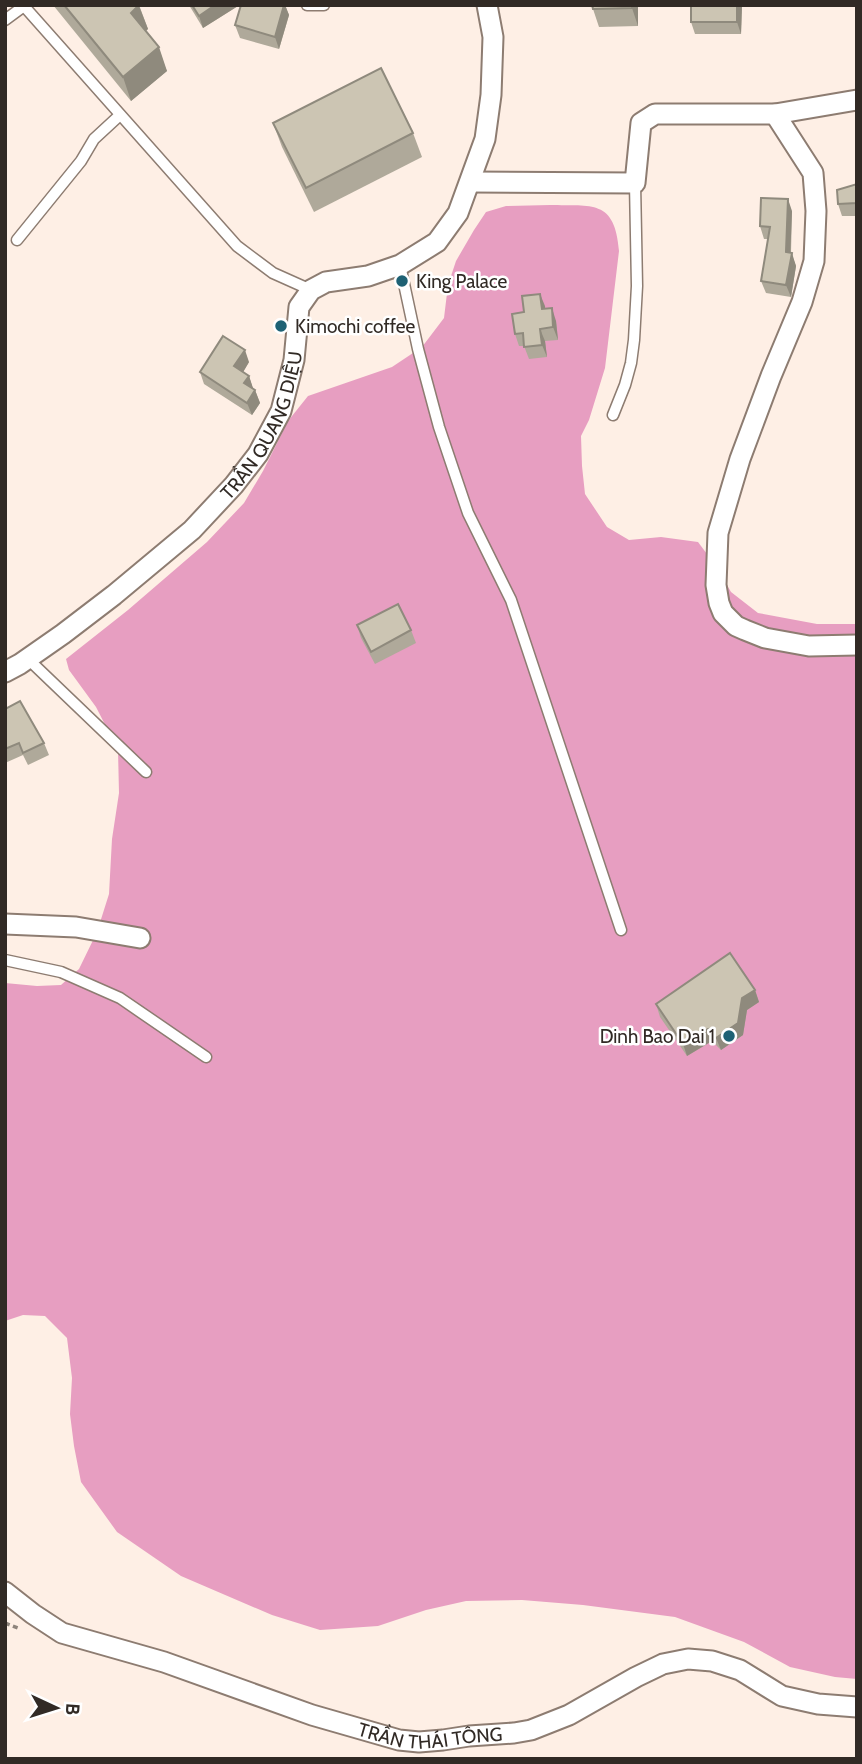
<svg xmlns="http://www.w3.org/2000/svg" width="862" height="1764" font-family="Cabin,sans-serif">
  <rect width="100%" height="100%" fill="#feefe5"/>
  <path fill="#e79ec1" d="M 550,205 C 592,206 615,199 619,251 L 605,368 L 589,420 L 581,436 L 582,466 L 585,494 L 607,527 L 629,540 L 661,537 L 698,542 L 716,566 L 731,592 L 758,613 L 817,624 L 857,624 L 857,1679 L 835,1677 L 790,1667 L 744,1642 L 675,1617 L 583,1605 L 522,1600 L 466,1601 L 426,1610 L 378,1626 L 320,1630 L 272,1615 L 181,1576 L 117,1532 L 81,1482 L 74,1446 L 70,1414 L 72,1378 L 67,1338 L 45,1316 L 23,1315 L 5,1321 L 5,983 L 37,986 L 61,985 L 79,969 L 97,932 L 109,894 L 112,839 L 119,793 L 118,750 L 96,707 L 69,670 L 66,659 L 128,610 L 207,542 L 244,503 L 263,471 L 288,421 L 308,396 L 392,367 L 422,347 L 444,318 L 448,285 L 456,261 L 474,230 L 486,212 L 506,206 Z"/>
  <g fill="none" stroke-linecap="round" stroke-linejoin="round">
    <g stroke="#8d7c71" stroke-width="13">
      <g id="service">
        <path d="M 23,5 L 237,246 L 273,273 L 311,290"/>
        <path d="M 307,5 L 324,5"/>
        <path d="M 5,20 L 24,6"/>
        <path d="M 17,240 L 81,161 L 94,139 L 120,115"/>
        <path d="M 400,265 L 418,349 L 439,427 L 468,513 L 511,600 L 621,930"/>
        <path d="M 613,415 L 625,385 L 631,363 L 634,340 L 637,286 L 635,183"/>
        <path d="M 28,659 L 146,772"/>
        <path d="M 5,960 L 61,972 L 120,998 L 206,1057"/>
      </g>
    </g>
    <g stroke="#8d7c71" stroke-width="23">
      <g id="minor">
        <path d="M 775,114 L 813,173 L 816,211 L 814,261 L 802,302 L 771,376 L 740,459 L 718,533 L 716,585 L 719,603 L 723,613 L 736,626 L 745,630 L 765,638 L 809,646 L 857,645"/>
        <path d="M 471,182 L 635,183 L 641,123 L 655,114 L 775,114 L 857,100"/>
        <path id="s1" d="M 5,672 L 20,664 L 63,634 L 114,595 L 192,530 L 234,485 L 258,454 L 281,411 L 294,360 L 299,307 L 311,290 L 326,282 L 368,276 L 400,265 L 437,242 L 458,213 L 485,139 L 491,95 L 493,37 L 487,5"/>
        <path d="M 5,924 L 76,927 L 140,938"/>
        <path id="s2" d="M 5,1592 L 33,1614 L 62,1633 L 164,1662 L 312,1715 L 399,1740 L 419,1742 L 443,1740 L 469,1736 L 514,1733 L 531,1730 L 569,1715 L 636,1677 L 663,1664 L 688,1659 L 712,1661 L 740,1670 L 782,1696 L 818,1704 L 857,1707"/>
      </g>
    </g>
    <path stroke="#8e847c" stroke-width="3.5" stroke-dasharray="5 3.5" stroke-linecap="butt" d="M 5,1623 L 18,1628"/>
    <use href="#service" stroke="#fff" stroke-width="10"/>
    <use href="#minor" stroke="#fff" stroke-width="19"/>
  </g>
  <g fill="#afa99a">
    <path d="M 53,5 L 139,5 L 148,29 L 146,31 L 167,71 L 131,101 Z"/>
    <path d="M 189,5 L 238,5 L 238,6 L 203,28 Z"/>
    <path d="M 241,5 L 285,5 L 289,15 L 279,49 L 240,38 L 235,25 Z"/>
    <path d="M 638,5 L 638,26 L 599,27 L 593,9 Z"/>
    <path d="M 691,5 L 742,5 L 741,34 L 695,34 L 691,22 Z"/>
    <path d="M 273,123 L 413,133 L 422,157 L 314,212 L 282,147 Z"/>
    <path d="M 857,184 L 857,216 L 842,216 L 838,204 Z"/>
    <path d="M 792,211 L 791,253 L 796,266 L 791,297 L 766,293 L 761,281 L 768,239 L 764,239 L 760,226 Z"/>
    <path d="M 545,306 L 545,309 L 556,321 L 558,340 L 545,341 L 547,357 L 529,359 L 524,346 L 519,346 L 515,334 Z"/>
    <path d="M 249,362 L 243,372 L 249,376 L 253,389 L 255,390 L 260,403 L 252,415 L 204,384 L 200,372 Z"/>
    <path d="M 357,625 L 411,630 L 416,643 L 375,664 L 361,638 Z"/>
    <path d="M 5,709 L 44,743 L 49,755 L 28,765 L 23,755 L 5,763 Z"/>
    <path d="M 755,990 L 759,1002 L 747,1010 L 743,1035 L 721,1050 L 712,1041 L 687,1056 L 660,1017 L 656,1004 Z"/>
  </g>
  <g fill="#8f8a7d">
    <path d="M 215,5 L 238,6 L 203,28 L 199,16 Z"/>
    <path d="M 284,5 L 285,5 L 289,15 L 279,49 L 275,37 Z"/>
    <path d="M 632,5 L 638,5 L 638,26 L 632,8 Z"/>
    <path d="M 737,5 L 742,5 L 741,34 L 737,22 Z"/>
    <path d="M 139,6 L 148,29 L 139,36 L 131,13 Z"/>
    <path d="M 159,47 L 167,71 L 131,101 L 123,77 Z"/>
    <path d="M 788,199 L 792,211 L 790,261 L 792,253 L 796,266 L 791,297 L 786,285 L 786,252 Z"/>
    <path d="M 540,294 L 545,306 L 546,322 L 542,309 Z"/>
    <path d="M 552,308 L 556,321 L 558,340 L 553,327 Z"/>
    <path d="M 540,329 L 545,341 L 547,357 L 542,345 Z"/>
    <path d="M 245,350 L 249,362 L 239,379 L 234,366 Z"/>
    <path d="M 249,376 L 253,388 L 248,395 L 244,383 Z"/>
    <path d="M 255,390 L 260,403 L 252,415 L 247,403 Z"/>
    <path d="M 755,990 L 759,1002 L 747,1010 L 743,1035 L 721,1050 L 716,1038 L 742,998 Z"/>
    <path d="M 708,1029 L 712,1041 L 687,1056 L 683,1044 Z"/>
  </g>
  <g fill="#ccc5b3" stroke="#8f8a7d" stroke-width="2">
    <path d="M 64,5 L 139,5 L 131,13 L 159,47 L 123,77 Z"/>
    <path d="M 192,5 L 215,5 L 199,16 Z"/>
    <path d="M 241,5 L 284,5 L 275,37 L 235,25 Z"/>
    <path d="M 592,5 L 632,5 L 632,8 L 593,9 Z"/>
    <rect x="691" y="5" width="46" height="17"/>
    <path d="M 381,68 L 413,133 L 306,188 L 273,123 Z"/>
    <path d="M 857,184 L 857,203 L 838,204 L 837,190 Z"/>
    <path d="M 761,198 L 788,199 L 786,252 L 792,253 L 786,285 L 761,281 L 770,227 L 760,226 Z"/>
    <path d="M 540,294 L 542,309 L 552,308 L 553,327 L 540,329 L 542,345 L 524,347 L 523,333 L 515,334 L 512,314 L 524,312 L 522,296 Z"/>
    <path d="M 223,336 L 245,350 L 234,366 L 249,376 L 244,383 L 255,390 L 247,403 L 200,372 Z"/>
    <path d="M 398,604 L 411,630 L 371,652 L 357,625 Z"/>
    <path d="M 20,701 L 44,743 L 23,753 L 19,743 L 5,749 L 5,709 Z"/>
    <path d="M 730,953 L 755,990 L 742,998 L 738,1023 L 716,1038 L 708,1029 L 683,1044 L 656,1004 Z"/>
  </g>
  <g fill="#1e6174" stroke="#fff" stroke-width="2.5">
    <circle cx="402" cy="281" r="7"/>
    <circle cx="281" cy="326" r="7"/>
    <circle cx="729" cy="1036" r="7"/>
  </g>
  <g text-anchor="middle" stroke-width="5" stroke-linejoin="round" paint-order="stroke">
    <g font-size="19" fill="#312a25" stroke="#fff" text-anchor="start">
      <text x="416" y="288">King Palace</text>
      <text x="295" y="333">Kimochi coffee</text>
      <text x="715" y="1043" text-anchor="end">Dinh Bao Dai 1</text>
    </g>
    <g font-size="19" fill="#312a25" stroke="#fff">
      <text dy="7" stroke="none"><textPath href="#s1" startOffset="364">TRẦN QUANG DIỆU</textPath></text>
      <text dy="7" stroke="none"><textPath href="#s2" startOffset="455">TRẦN THÁI TÔNG</textPath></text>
    </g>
  </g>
  <rect width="862" height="1764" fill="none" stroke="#312a25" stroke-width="14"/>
  <g transform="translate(56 1708) rotate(94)" stroke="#ffffff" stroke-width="5" paint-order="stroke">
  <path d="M0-5L12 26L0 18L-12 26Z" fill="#312a25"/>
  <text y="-10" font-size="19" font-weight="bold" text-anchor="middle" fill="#312a25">B</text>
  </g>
</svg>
